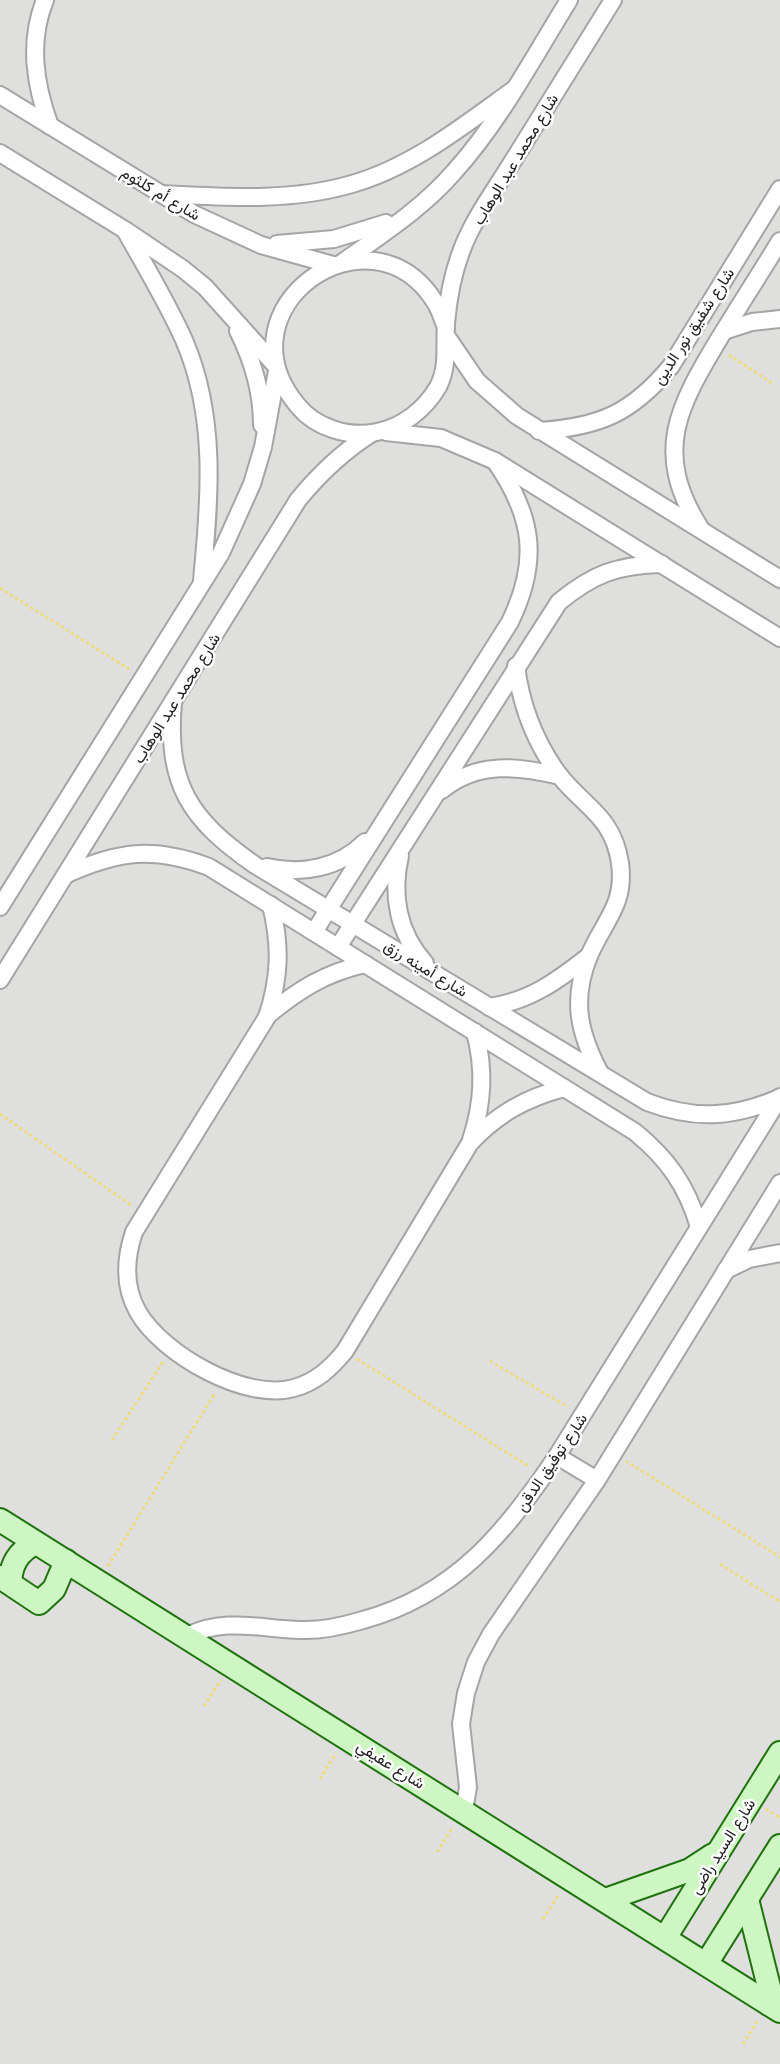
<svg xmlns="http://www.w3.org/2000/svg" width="780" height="2064" font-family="Helvetica,Vazirmatn,sans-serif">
  <rect width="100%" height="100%" fill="#eef1e9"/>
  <rect fill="#dfdfde" x="0" y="0" width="780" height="2064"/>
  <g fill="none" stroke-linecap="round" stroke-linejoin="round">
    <g stroke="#a5a5a5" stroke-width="20">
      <g id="street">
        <path d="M 45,0 C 28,42 35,85 50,126"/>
        <path d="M 0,95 L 194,214 L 261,245 L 333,265"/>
        <path d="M 0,153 L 125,230 L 183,269 L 205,287 L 276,366"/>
        <path d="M 162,194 C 225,197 291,202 352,184 C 412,167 463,126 513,90"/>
        <path d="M 125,230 C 145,266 167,302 184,340 C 217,416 210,499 202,580"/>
        <path d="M 277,244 L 334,239 L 386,223"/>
        <path d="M 343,262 C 381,235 423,208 454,172 C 500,121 533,58 569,0"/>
        <path d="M 446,328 C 443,320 440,310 435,302 C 370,199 215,308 298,406 C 316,428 349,438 377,432 C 403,427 425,409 438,387 C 449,366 444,346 446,324 C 448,299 452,276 461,252 C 473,219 497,187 516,156 C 548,104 581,52 613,0"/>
        <path d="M 238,331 C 252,359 262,393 262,425"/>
        <path d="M 724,331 L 752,322 L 780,319"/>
        <path d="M 447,337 L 477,381 L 517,416 L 780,579"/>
        <path d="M 539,431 C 600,427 632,413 671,366 L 780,189"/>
        <path d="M 386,432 L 441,438 L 495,461 L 780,638"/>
        <path d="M 699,526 C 653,452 678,407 719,339 C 739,306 760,274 780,241"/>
        <path d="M 516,666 C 521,706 535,742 559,775 C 584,807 613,816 620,863 C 626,905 603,922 589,956 C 571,1000 579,1033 600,1073"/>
        <path d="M 173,702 C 166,784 189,819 255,865 L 647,1102 C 694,1120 733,1118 779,1098"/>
        <path d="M 442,790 C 478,761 518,766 560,776"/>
        <path d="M 400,856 C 391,895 398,933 425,963"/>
        <path d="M 267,867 C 302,875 339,868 365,842"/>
        <path d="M 65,875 C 118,851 153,846 209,867 L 635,1132 C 668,1159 687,1186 699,1227"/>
        <path d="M 271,905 C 281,946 280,978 267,1017 L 134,1232 C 125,1259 123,1286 138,1312 C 162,1354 246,1402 294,1388 C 316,1382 331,1368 345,1351 L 470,1143 C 497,1114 526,1098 564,1088"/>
        <path d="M 0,907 L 221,553 L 252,484 L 263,447 L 277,371"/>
        <path d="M 314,932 L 510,622 C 540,560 533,516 495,461"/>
        <path d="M 338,947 L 559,602 C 593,574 617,565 662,564"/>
        <path d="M 0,980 L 298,500 C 320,473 342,452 372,433"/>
        <path d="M 489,1007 C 530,1001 557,981 589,956"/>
        <path d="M 267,1016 C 298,990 325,973 365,964"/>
        <path d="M 471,1140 C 483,1103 485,1070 475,1032"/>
        <path d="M 726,1270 L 749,1259 L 780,1253"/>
        <path d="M 557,1456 L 597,1480"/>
        <path d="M 187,1636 C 225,1617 260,1629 300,1630 C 321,1631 343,1626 363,1620 C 455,1595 506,1532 557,1456 L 780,1097"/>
        <path d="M 464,1811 L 468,1787 L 461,1724 L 466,1693 L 476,1662 L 491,1634 L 597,1480 L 780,1183"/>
      </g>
    </g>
    <g stroke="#1f730d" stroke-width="26">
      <g id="secondary">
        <path d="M 0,1520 L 780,2011"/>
        <path d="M 0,1577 L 39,1603 L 54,1589 L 66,1561"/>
        <path d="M 10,1583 C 11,1564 18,1552 35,1543"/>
        <path d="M 747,1899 L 769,1987 L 769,2004"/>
        <path d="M 605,1900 L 690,1870 L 713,1855"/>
        <path d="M 665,1938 L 780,1753"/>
        <path d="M 706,1964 L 780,1846"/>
      </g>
    </g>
    <g stroke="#f0db7a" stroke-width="3" stroke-dasharray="3 3" stroke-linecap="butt">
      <path d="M 729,355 L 772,383"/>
      <path d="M 0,588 L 129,669"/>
      <path d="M 0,1114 L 131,1205"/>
      <path d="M 357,1359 L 530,1467"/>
      <path d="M 490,1361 L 568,1407"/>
      <path d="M 112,1440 L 163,1362"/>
      <path d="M 626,1461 L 780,1557"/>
      <path d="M 720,1564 L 780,1602"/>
      <path d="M 108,1566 L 215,1393"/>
      <path d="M 204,1706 L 221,1680"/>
      <path d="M 320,1779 L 336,1753"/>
      <path d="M 766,1809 L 780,1818"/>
      <path d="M 437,1852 L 453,1827"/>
      <path d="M 543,1919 L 559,1894"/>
      <path d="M 743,2044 L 758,2020"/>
    </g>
    <use href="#street" stroke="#fff" stroke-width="16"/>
    <use href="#secondary" stroke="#cef6c2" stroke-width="22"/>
  </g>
  <g text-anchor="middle" stroke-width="5" stroke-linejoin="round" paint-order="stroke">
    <g font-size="16" fill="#212121" stroke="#fff">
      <text transform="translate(515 159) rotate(-59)" y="6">شارع محمد عبد الوهاب</text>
      <text transform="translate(161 193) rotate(31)" y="6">شارع أم كلثوم</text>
      <text transform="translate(693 326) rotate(-57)" y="6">شارع شفيق نور الدين</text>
      <text transform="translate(176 698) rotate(-58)" y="6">شارع محمد عبد الوهاب</text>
      <text transform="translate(426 968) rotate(31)" y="6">شارع أمينه رزق</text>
      <text transform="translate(551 1462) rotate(-56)" y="6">شارع توفيق الدقن</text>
      <text transform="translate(391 1764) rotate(32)" y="6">شارع عفيفي</text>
      <text transform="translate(722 1846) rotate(-58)" y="6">شارع السيد راضى</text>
    </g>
  </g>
</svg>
